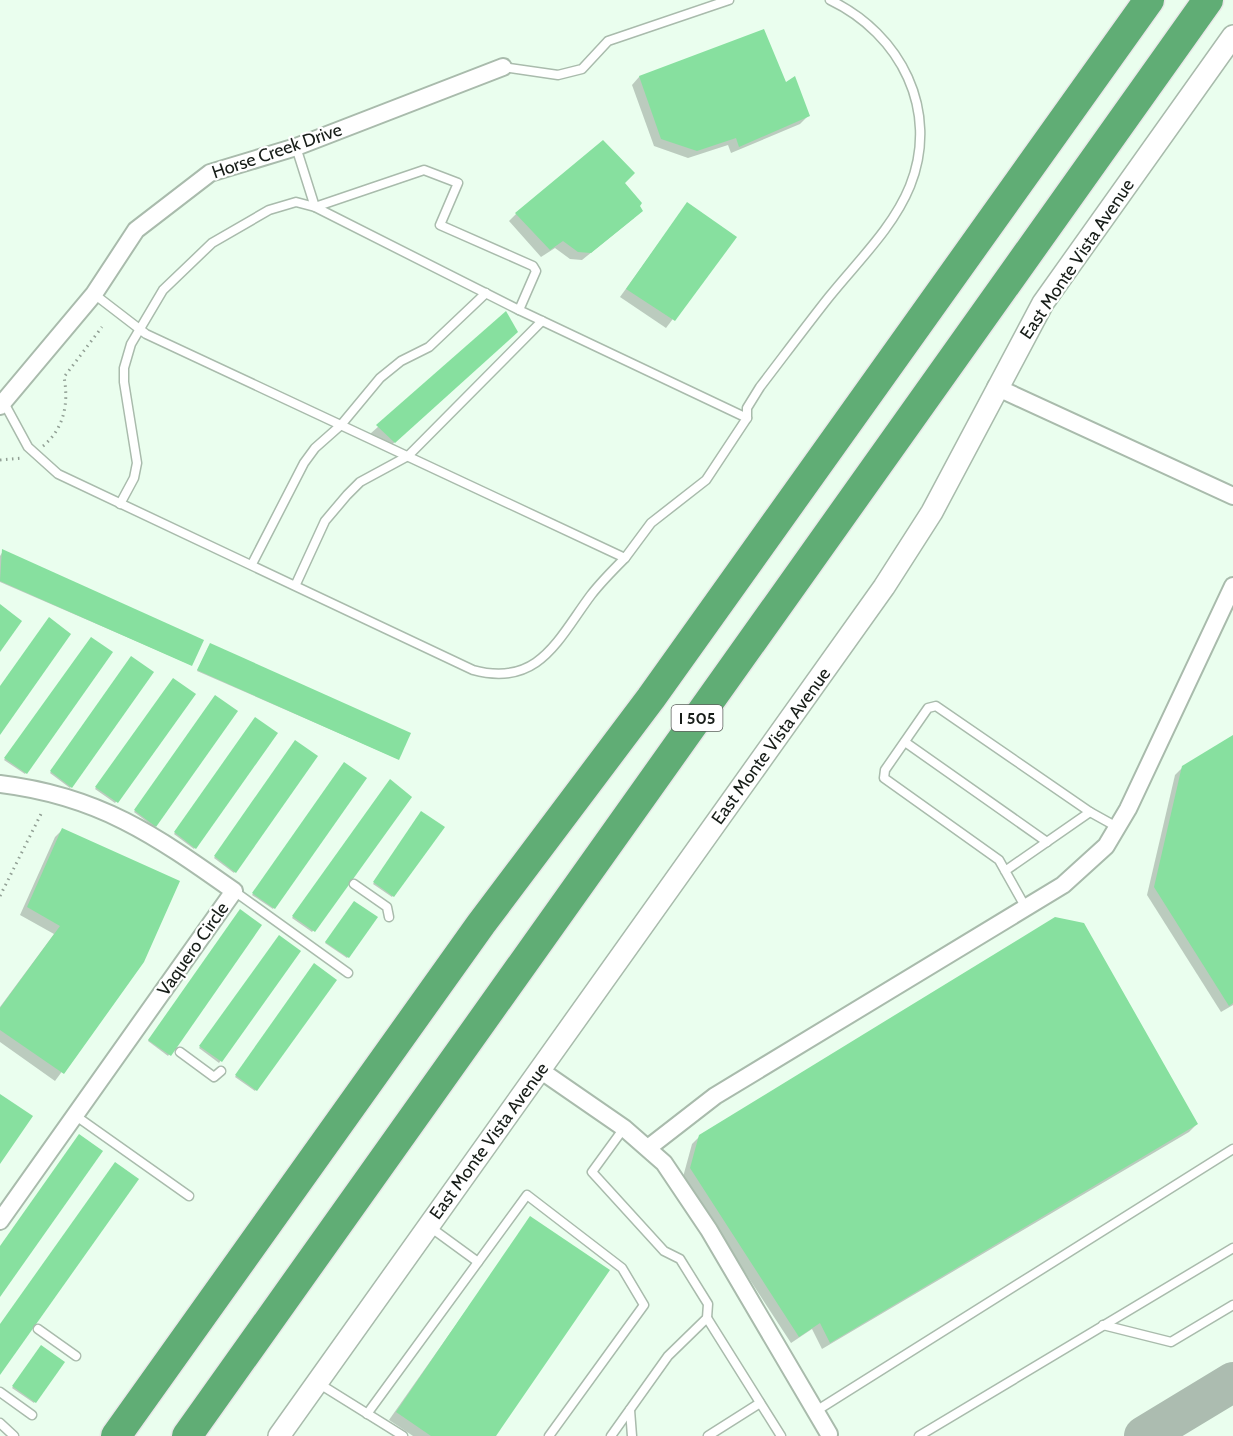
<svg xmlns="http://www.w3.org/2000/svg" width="1233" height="1436" font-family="Cabin,sans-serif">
  <rect width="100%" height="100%" fill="#eafeee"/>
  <g fill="#0003">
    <path d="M 763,31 L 785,84 L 808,116 L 800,124 L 731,153 L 728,145 L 688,158 L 654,146 L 632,85 L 639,77 Z"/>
    <path d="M 623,183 L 634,218 L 582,260 L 570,259 L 555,248 L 541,257 L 509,221 L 516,214 Z"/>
    <path d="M 687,204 L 735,237 L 666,328 L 620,297 Z"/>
    <path d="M 506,313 L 509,339 L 386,450 L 370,434 Z"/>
    <path d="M 3,551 L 191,665 L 0,582 L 0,556 Z"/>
    <path d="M 91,639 L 111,653 L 25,774 L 4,760 Z"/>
    <path d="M 209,646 L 398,759 L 197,671 Z"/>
    <path d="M 131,658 L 152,672 L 70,788 L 50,773 Z"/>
    <path d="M 173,680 L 194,694 L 115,803 L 95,789 Z"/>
    <path d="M 215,697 L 236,711 L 154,827 L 134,812 Z"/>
    <path d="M 255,719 L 276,733 L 194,849 L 174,834 Z"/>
    <path d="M 1233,737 L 1233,1005 L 1221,1012 L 1147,895 L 1175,775 L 1183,767 Z"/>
    <path d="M 295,742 L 316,756 L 234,873 L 214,858 Z"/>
    <path d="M 344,764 L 365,779 L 273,909 L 252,895 Z"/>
    <path d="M 390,781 L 410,797 L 312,932 L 292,918 Z"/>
    <path d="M 420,814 L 443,828 L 392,897 L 373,884 Z"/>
    <path d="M 62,830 L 143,961 L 55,1081 L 0,1042 L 0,1007 L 54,934 L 20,915 L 55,837 Z"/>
    <path d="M 355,903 L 376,918 L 347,958 L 325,943 Z"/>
    <path d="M 240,911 L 260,925 L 168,1056 L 148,1041 Z"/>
    <path d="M 279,937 L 299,951 L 219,1063 L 199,1048 Z"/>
    <path d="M 314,965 L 335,980 L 255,1091 L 235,1077 Z"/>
    <path d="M 1197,1124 L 1189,1132 L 822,1349 L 812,1329 L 791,1343 L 683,1177 L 692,1144 L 700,1136 Z"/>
    <path d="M 531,1218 L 494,1436 L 413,1436 L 389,1420 Z"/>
    <path d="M 42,1347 L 63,1362 L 34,1403 L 12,1388 Z"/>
  </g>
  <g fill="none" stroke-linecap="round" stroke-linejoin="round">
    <path stroke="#acbcb0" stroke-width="40" d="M 1144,1436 L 1233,1382"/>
  </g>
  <g fill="#87e09f">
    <path d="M 764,29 L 786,82 L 795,76 L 810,116 L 739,147 L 736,138 L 697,151 L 661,139 L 639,76 Z"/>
    <path d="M 603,140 L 635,173 L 625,183 L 642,203 L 640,206 L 643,211 L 591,253 L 578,252 L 563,241 L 550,250 L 515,213 Z"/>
    <path d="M 687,202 L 737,237 L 675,321 L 626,289 Z"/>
    <path d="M 506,311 L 518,332 L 395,443 L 376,425 Z"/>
    <path d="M 2,549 L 204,640 L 192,666 L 0,581 Z"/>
    <path d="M 0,604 L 22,621 L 0,652 Z"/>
    <path d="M 49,617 L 71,634 L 0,735 L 0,686 Z"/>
    <path d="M 91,637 L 113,652 L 27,774 L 4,758 Z"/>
    <path d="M 210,643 L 411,733 L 399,760 L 197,670 Z"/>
    <path d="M 131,656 L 154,672 L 72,788 L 50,771 Z"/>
    <path d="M 173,678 L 196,694 L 118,803 L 95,787 Z"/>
    <path d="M 215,695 L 238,711 L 156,827 L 134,810 Z"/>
    <path d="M 255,717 L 278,733 L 196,849 L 174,832 Z"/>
    <path d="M 1233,735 L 1233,1003 L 1229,1006 L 1154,887 L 1182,766 Z"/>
    <path d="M 295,740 L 318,756 L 236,873 L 214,856 Z"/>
    <path d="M 344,762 L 367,778 L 275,909 L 252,893 Z"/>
    <path d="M 390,779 L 412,797 L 315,932 L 292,916 Z"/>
    <path d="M 421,811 L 445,827 L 394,897 L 373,882 Z"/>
    <path d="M 62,828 L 180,881 L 144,962 L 64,1074 L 0,1030 L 0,1008 L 60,926 L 27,907 Z"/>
    <path d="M 354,901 L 378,917 L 349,958 L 325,942 Z"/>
    <path d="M 240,909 L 262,925 L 171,1056 L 148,1040 Z"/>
    <path d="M 1055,917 L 1084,923 L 1198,1124 L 830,1343 L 820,1323 L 799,1337 L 690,1168 L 699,1135 Z"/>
    <path d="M 279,935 L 301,951 L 222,1062 L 199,1046 Z"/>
    <path d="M 314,963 L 337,980 L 257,1091 L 235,1075 Z"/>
    <path d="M 0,1094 L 33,1116 L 0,1164 Z"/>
    <path d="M 79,1134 L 103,1151 L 0,1297 L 0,1246 Z"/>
    <path d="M 115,1162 L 139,1179 L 0,1375 L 0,1324 Z"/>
    <path d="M 530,1216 L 610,1270 L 496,1436 L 431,1436 L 396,1412 Z"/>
    <path d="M 41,1345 L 65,1362 L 36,1403 L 12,1386 Z"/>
  </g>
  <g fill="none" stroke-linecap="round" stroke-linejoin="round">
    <g stroke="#a9bbac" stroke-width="11">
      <g id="service">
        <path d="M 503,67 L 558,75 L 582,69 L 608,41 L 729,0"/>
        <path d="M 94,294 L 146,334 L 625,558 L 651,523 L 706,480 L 747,418 L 519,310 L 536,271 L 533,266 L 440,225 L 458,183 L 424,170 L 315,207 L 296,147"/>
        <path d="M 3,401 L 28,447 L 58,474 L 473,670 C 539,688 558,639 591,595 C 601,582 613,570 625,558"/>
        <path d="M 747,418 L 747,408 L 760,387 C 783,357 806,326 829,297 C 857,262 893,228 910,186 C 940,111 901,34 830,0"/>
        <path d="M 120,504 L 134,478 L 137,463 L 124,382 L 124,368 L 131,344 L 163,290 L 212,243 L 269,210 L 296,202 L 315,207 L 519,310"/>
        <path d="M 252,564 L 304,463 L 315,448 L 341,425 L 380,378 L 401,361 L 429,347 L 486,293"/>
        <path d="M 296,584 L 325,521 L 347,495 L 360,482 L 408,456 L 542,321"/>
        <path d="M 905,742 L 1047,842"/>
        <path d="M 1090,812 L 1117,827"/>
        <path d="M 1005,871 L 1090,812 L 936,706 L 928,708 L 885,770 L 884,778 L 999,860 L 1026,908"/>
        <path d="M 354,884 L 387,907 L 389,917"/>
        <path d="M 234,891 L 348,973"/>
        <path d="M 180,1052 L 214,1077 L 221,1071"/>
        <path d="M 76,1116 L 189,1196"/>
        <path d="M 430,1227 L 478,1262"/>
        <path d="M 707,1318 L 781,1436"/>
        <path d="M 1103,1325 L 1171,1342 L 1233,1305"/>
        <path d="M 38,1329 L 76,1356"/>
        <path d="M 318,1383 L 403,1436"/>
        <path d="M 0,1392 L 32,1415"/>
        <path d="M 630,1410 L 632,1436"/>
        <path d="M 816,1411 L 1233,1149"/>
        <path d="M 367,1414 L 527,1195 L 622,1268 L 644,1305 L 549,1436"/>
        <path d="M 0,1423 L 14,1436"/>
        <path d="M 611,1436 L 668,1356 L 707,1318 L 708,1304 L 680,1259 L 664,1251 L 592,1172 L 624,1128"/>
        <path d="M 708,1436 L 760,1403"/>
        <path d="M 919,1436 L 1233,1248"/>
      </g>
    </g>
    <g stroke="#a9bbac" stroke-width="20">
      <g id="minor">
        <path d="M 996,387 L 1233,496"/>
        <path d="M 0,406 L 94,294 L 136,230 L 210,173 L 296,147 L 503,67"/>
        <path d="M 0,784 C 99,796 155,835 234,891 L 0,1221"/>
        <path d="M 540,1070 L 624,1128 L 664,1163 L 709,1230 L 829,1434"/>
        <path d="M 648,1148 L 715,1096 L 1063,885 L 1106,846 L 1128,809 L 1233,586"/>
      </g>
    </g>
    <g stroke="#a9bbac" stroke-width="24">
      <path id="tertiary" d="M 279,1436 L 884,587 L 932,512 L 1043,303 L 1233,36"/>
    </g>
    <g stroke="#e8e8e8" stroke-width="33">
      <g id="motorway">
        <path d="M 116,1436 L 481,924 L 651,698 L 1149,0"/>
        <path d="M 187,1436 L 1208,0"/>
      </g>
    </g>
    <g stroke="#919f94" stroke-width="3" stroke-dasharray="1.5 4.5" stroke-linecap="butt">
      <path d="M 43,446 C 64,429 69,403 64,377 L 102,327"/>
      <path d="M 0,460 L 23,458"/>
      <path d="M 0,896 L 41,814"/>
    </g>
    <use href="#service" stroke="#fff" stroke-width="8"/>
    <use href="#minor" stroke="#fff" stroke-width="16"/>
    <use href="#tertiary" stroke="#fff" stroke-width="21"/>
    <use href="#motorway" stroke="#60ad75" stroke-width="30"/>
  </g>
  <g text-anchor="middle" stroke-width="4.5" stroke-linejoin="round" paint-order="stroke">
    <rect fill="#fff" stroke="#5d615d" stroke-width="1.5" x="671.5" y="705" width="51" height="26" rx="4.5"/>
    <g font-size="16" font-weight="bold" fill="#171d18">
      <text x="697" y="724">I 505</text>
    </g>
    <g font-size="18" fill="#171d18" stroke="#fff">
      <text transform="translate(277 151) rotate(-19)" y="6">Horse Creek Drive</text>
      <text transform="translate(1077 259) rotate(-56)" y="6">East Monte Vista Avenue</text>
      <text transform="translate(771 746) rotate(-54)" y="6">East Monte Vista Avenue</text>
      <text transform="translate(193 949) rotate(-55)" y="6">Vaquero Circle</text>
      <text transform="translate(489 1141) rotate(-54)" y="6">East Monte Vista Avenue</text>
    </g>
  </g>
</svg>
